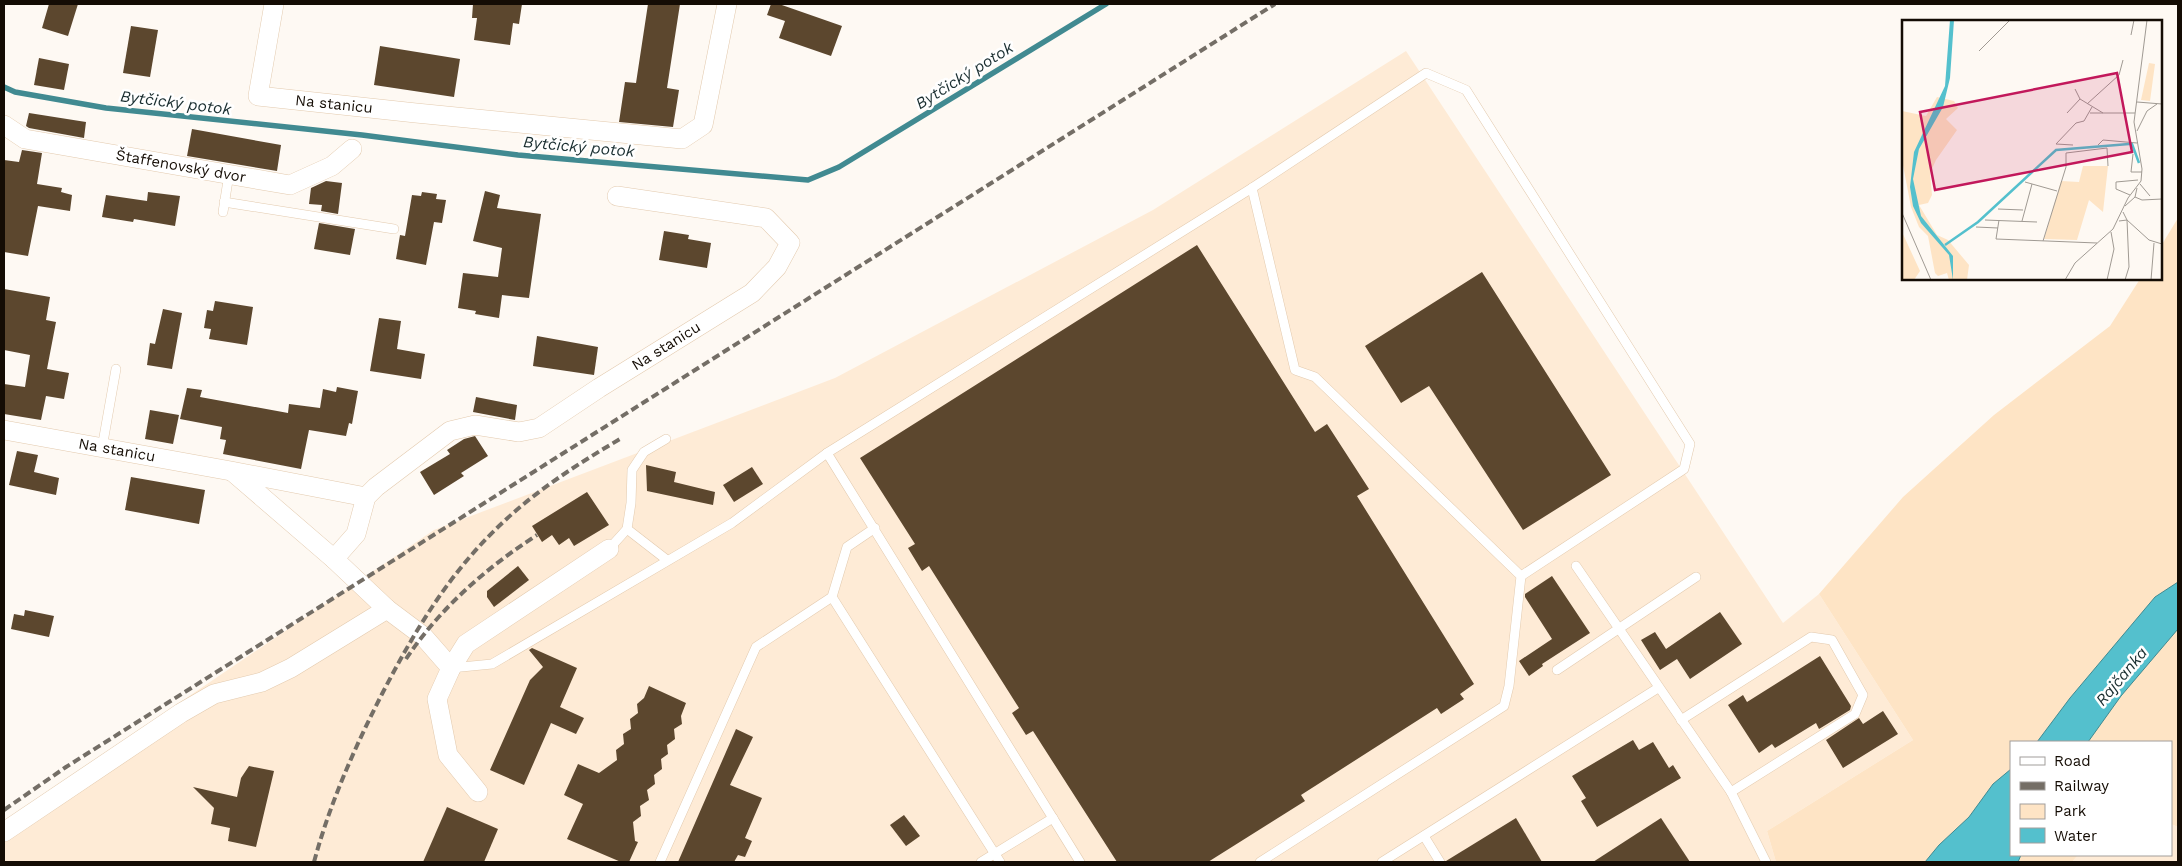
<svg xmlns="http://www.w3.org/2000/svg" width="2182" height="866" font-family="'Work Sans',sans-serif">
  <rect width="100%" height="100%" fill="#fef9f3"/>
  <g fill="#feebd6">
    <path d="M 1406,51 L 1783,623 L 1819,594 L 1913,740 L 1767,831 L 1776,862 L 4,862 L 4,822 L 434,530 L 835,378 L 1153,210 Z"/>
    <path d="M 2171,824 L 2178,827 L 2178,862 L 2072,862 L 2078,855 L 2171,855 Z"/>
  </g>
  <path fill="#fee4c5" d="M 2178,218 L 2178,827 L 2171,824 L 2171,742 L 2011,742 L 2011,855 L 2078,855 L 2072,862 L 1776,862 L 1767,831 L 1913,740 L 1819,594 L 1903,497 L 1994,415 L 2110,326 L 2140,279 L 2161,279 L 2161,246 Z"/>
  <g fill="#54c0cd" stroke="#418a91">
    <path d="M 2178,582 L 2178,629 L 2121,696 L 2088,742 L 2037,742 L 2070,698 L 2155,597 Z"/>
    <path d="M 2011,769 L 2011,855 L 2021,855 L 2018,862 L 1925,862 L 1939,845 L 1969,817 L 1993,784 Z"/>
  </g>
  <g fill="none" stroke-linecap="round" stroke-linejoin="round">
    <path stroke="#418a91" stroke-width="5.5" d="M 4,87 L 15,92 L 106,108 L 362,135 L 518,155 L 808,180 L 839,167 L 1106,4"/>
  </g>
  <g fill="#5c472e">
    <path d="M 49,4 L 78,4 L 68,36 L 42,28 Z"/>
    <path d="M 473,4 L 522,4 L 519,24 L 513,23 L 510,45 L 474,40 L 477,18 L 472,18 Z"/>
    <path d="M 648,4 L 680,4 L 667,88 L 679,90 L 673,127 L 619,122 L 625,82 L 636,83 Z"/>
    <path d="M 771,4 L 779,4 L 842,26 L 831,56 L 779,38 L 785,21 L 767,15 Z"/>
    <path d="M 131,26 L 158,30 L 150,77 L 123,73 Z"/>
    <path d="M 380,46 L 460,59 L 454,97 L 374,85 Z"/>
    <path d="M 39,58 L 69,64 L 64,90 L 34,85 Z"/>
    <path d="M 29,113 L 86,122 L 84,138 L 29,128 L 26,126 Z"/>
    <path d="M 192,129 L 281,145 L 277,171 L 187,156 Z"/>
    <path d="M 22,150 L 42,153 L 37,184 L 62,188 L 61,192 L 72,195 L 70,211 L 38,206 L 28,256 L 4,252 L 4,160 L 19,162 Z"/>
    <path d="M 326,181 L 342,183 L 338,214 L 321,211 L 322,205 L 309,204 L 311,188 Z"/>
    <path d="M 485,191 L 500,195 L 497,208 L 541,214 L 529,298 L 502,295 L 499,318 L 475,314 L 476,311 L 458,308 L 463,273 L 498,277 L 502,248 L 473,241 Z"/>
    <path d="M 148,192 L 180,196 L 175,226 L 134,219 L 133,222 L 102,217 L 106,195 L 147,201 Z"/>
    <path d="M 422,192 L 437,194 L 436,199 L 446,200 L 442,223 L 434,222 L 426,265 L 396,259 L 400,235 L 405,236 L 412,195 L 421,196 Z"/>
    <path d="M 319,223 L 355,229 L 350,255 L 314,249 Z"/>
    <path d="M 664,231 L 689,235 L 688,239 L 711,243 L 707,268 L 659,260 Z"/>
    <path d="M 1197,245 L 1315,432 L 1327,424 L 1369,489 L 1357,496 L 1474,684 L 1460,694 L 1464,699 L 1441,714 L 1437,708 L 1301,795 L 1305,801 L 1208,862 L 1117,862 L 1033,731 L 1026,735 L 1012,713 L 1019,708 L 929,566 L 922,571 L 908,548 L 915,544 L 860,458 Z"/>
    <path d="M 1482,272 L 1611,475 L 1523,530 L 1429,386 L 1401,403 L 1365,346 Z"/>
    <path d="M 4,289 L 50,297 L 46,320 L 56,322 L 47,369 L 69,373 L 64,399 L 46,396 L 41,420 L 4,414 L 4,384 L 25,387 L 30,355 L 4,350 Z"/>
    <path d="M 215,301 L 253,307 L 247,345 L 209,339 L 211,329 L 204,328 L 207,310 L 213,311 Z"/>
    <path d="M 163,309 L 182,313 L 172,369 L 147,365 L 150,343 L 155,344 Z"/>
    <path d="M 379,318 L 401,321 L 397,349 L 425,354 L 421,379 L 370,371 Z"/>
    <path d="M 537,336 L 598,347 L 594,375 L 533,366 Z"/>
    <path d="M 337,387 L 358,391 L 352,424 L 349,423 L 346,436 L 309,430 L 301,469 L 223,454 L 226,440 L 220,439 L 222,427 L 180,419 L 187,388 L 202,390 L 200,397 L 288,413 L 289,404 L 320,408 L 323,389 L 336,392 Z"/>
    <path d="M 476,397 L 517,405 L 515,420 L 473,412 Z"/>
    <path d="M 150,410 L 179,415 L 173,444 L 145,439 Z"/>
    <path d="M 475,436 L 488,456 L 461,473 L 464,476 L 434,495 L 420,472 L 450,454 L 447,450 L 464,439 Z"/>
    <path d="M 17,451 L 38,455 L 34,472 L 59,478 L 56,495 L 9,485 Z"/>
    <path d="M 646,465 L 676,472 L 674,482 L 715,492 L 713,505 L 647,491 Z"/>
    <path d="M 752,467 L 763,484 L 734,502 L 723,485 Z"/>
    <path d="M 131,477 L 205,490 L 199,524 L 125,510 Z"/>
    <path d="M 587,492 L 609,525 L 574,546 L 569,538 L 559,545 L 552,535 L 542,542 L 532,526 Z"/>
    <path d="M 518,566 L 529,580 L 494,607 L 487,597 L 487,591 Z"/>
    <path d="M 1552,576 L 1590,633 L 1542,664 L 1543,666 L 1529,676 L 1519,661 L 1552,639 L 1525,597 L 1525,594 Z"/>
    <path d="M 25,610 L 54,616 L 49,637 L 11,629 L 14,614 L 24,616 Z"/>
    <path d="M 1720,612 L 1742,644 L 1690,679 L 1677,659 L 1660,670 L 1641,640 L 1655,632 L 1666,649 Z"/>
    <path d="M 532,648 L 577,668 L 560,707 L 584,718 L 576,734 L 551,723 L 524,785 L 490,770 L 530,680 L 543,667 L 529,650 Z"/>
    <path d="M 1820,656 L 1851,706 L 1850,710 L 1819,729 L 1816,723 L 1775,748 L 1772,744 L 1759,753 L 1728,705 L 1743,695 L 1747,702 Z"/>
    <path d="M 649,686 L 686,703 L 681,716 L 682,724 L 674,729 L 675,739 L 667,745 L 668,754 L 661,759 L 662,769 L 654,775 L 655,784 L 647,790 L 649,800 L 640,806 L 641,816 L 633,822 L 635,841 L 638,842 L 629,862 L 621,862 L 567,839 L 583,804 L 564,795 L 578,764 L 599,773 L 617,760 L 616,750 L 624,744 L 623,734 L 631,729 L 630,719 L 638,713 L 637,704 L 644,698 Z"/>
    <path d="M 1883,711 L 1898,734 L 1843,768 L 1826,740 L 1859,718 L 1863,724 Z"/>
    <path d="M 736,729 L 753,737 L 730,785 L 762,798 L 745,838 L 752,841 L 745,857 L 738,855 L 734,862 L 678,862 Z"/>
    <path d="M 1633,740 L 1639,750 L 1653,742 L 1669,768 L 1673,765 L 1681,778 L 1597,827 L 1581,801 L 1586,798 L 1572,776 Z"/>
    <path d="M 249,766 L 274,771 L 256,847 L 228,841 L 230,828 L 211,824 L 214,808 L 193,787 L 237,797 L 241,778 Z"/>
    <path d="M 447,807 L 498,829 L 484,862 L 423,862 Z"/>
    <path d="M 904,815 L 920,836 L 906,846 L 890,825 Z"/>
    <path d="M 1516,818 L 1542,862 L 1446,862 L 1446,861 Z"/>
    <path d="M 1661,818 L 1690,862 L 1593,862 Z"/>
  </g>
  <g fill="none" stroke-linecap="round" stroke-linejoin="round">
    <g stroke="#e3caae" stroke-width="10">
      <g id="service">
        <path d="M 1252,188 L 1295,370 L 1315,377 L 1521,576 L 1509,686 L 1504,706 L 1260,862"/>
        <path d="M 224,202 L 394,229"/>
        <path d="M 223,212 L 229,174"/>
        <path d="M 102,448 L 116,369"/>
        <path d="M 827,453 L 1080,862"/>
        <path d="M 875,528 L 847,547 L 832,597 L 1000,862"/>
        <path d="M 627,529 L 667,560"/>
        <path d="M 609,549 L 627,529 L 631,503 L 632,470 L 644,452 L 666,439"/>
        <path d="M 1576,566 L 1731,792 L 1766,862"/>
        <path d="M 451,668 L 492,664 L 732,523 L 827,453 L 1252,188 L 1426,73 L 1466,90 L 1690,444 L 1684,469 L 1521,576"/>
        <path d="M 1557,670 L 1696,577"/>
        <path d="M 1681,720 L 1811,637 L 1832,640 L 1863,695 L 1855,714 L 1731,792"/>
        <path d="M 1424,836 L 1440,862"/>
        <path d="M 660,862 L 756,647 L 832,597"/>
        <path d="M 981,862 L 1053,818"/>
        <path d="M 1382,862 L 1658,688"/>
      </g>
    </g>
    <g stroke="#e3caae" stroke-width="20">
      <g id="minor">
        <path d="M 274,4 L 258,96 L 416,113 L 682,139 L 703,125 L 727,4"/>
        <path d="M 4,125 L 25,139 L 290,185 L 332,166 L 352,149"/>
        <path d="M 4,430 L 231,471 L 366,497"/>
        <path d="M 233,472 L 334,559 L 387,609 L 423,636 L 451,668"/>
        <path d="M 334,559 L 356,534 L 366,497 L 376,487 L 450,431 L 475,425 L 519,432 L 539,428 L 599,388 L 752,293 L 777,267 L 790,243 L 766,218 L 617,196"/>
        <path d="M 478,792 L 448,755 L 437,699 L 451,668 L 466,644 L 609,549"/>
        <path d="M 4,832 L 181,713 L 214,694 L 262,682 L 291,668 L 387,609"/>
      </g>
    </g>
    <use href="#service" stroke="#fff" stroke-width="9"/>
    <use href="#minor" stroke="#fff" stroke-width="19"/>
    <g stroke="#746e66" stroke-width="4" stroke-dasharray="8 4" stroke-linecap="butt">
      <path d="M 406,659 C 440,608 486,568 537,535"/>
      <path d="M 4,810 L 66,767 L 1275,4"/>
      <path d="M 314,862 C 330,803 354,749 382,694 C 413,634 446,578 495,530 C 532,493 576,465 620,439"/>
    </g>
  </g>
  <g text-anchor="middle" stroke-width="5" stroke-linejoin="round" paint-order="stroke">
    <g font-size="15" fill="#140c04" stroke="#fff">
      <text transform="translate(334 104) rotate(6)" y="5">Na stanicu</text>
      <text transform="translate(181 166) rotate(10)" y="5">Štaffenovský dvor</text>
      <text transform="translate(666 346) rotate(-32)" y="5">Na stanicu</text>
      <text transform="translate(117 450) rotate(10)" y="5">Na stanicu</text>
    </g>
    <g font-size="16" font-style="italic" fill="#1a2e30" stroke="#fff">
      <text transform="translate(964 75) rotate(-32)" y="6">Bytčický potok</text>
      <text transform="translate(176 102) rotate(7)" y="6">Bytčický potok</text>
      <text transform="translate(579 146) rotate(5)" y="6">Bytčický potok</text>
      <text transform="translate(2121 676) rotate(-50)" y="6">Rajčanka</text>
    </g>
  </g>
  <g transform="translate(1902 20)">
    <rect width="260" height="260" fill="#fef9f3"/>
    <path d="M 247,43 L 253,44 L 248,81 L 239,80 ZM 35,77 L 52,81 L 56,88 L 44,99 L 55,110 L 34,140 L 28,153 L 30,175 L 26,183 L 17,185 L 35,215 L 46,220 L 67,245 L 65,260 L 47,260 L 45,253 L 36,256 L 33,253 L 26,216 L 17,207 L 9,187 L 0,140 L 0,91 L 24,96 ZM 181,146 L 206,146 L 201,192 L 187,180 L 175,220 L 142,219 L 159,161 L 177,162 ZM 0,212 L 18,251 L 12,260 L 0,260 Z" fill="#fee4c5"/>
    <path d="M 48,0 L 52,0 L 48,58 L 41,87 L 17,129 L 11,159 L 19,196 L 51,236 L 51,260 L 47,235 L 19,203 L 11,186 L 8,167 L 12,132 L 43,66 Z" fill="#54c0cd"/>
    <path fill="none" stroke="#54c0cd" stroke-width="2.5" d="M 43,225 L 76,202 L 154,130 L 227,124 L 230,124 L 237,143"/>
    <path fill="none" stroke="#a09a93" stroke-width="1" d="M 229,15 L 232,0M 77,31 L 108,0M 178,79 L 201,93M 235,82 L 260,84M 185,84 L 217,55 L 221,40M 165,93 L 178,79 L 173,69M 188,93 L 233,93M 235,111 L 245,91 L 255,84M 171,125 L 154,124 L 174,103 L 182,101 L 190,87M 196,125 L 201,120 L 235,123M 231,134 L 229,152 L 240,152M 123,162 L 155,171M 238,164 L 248,176M 228,175 L 214,169 L 214,162 L 236,160M 233,177 L 240,180 L 260,179M 223,186 L 233,177 L 235,168M 96,189 L 121,190M 221,192 L 225,200 L 227,247 L 223,260M 0,193 L 29,260M 83,200 L 135,202M 97,200 L 94,219 L 195,223M 120,201 L 130,164M 217,201 L 225,200 L 247,220 L 260,224M 74,207 L 96,208M 141,221 L 164,147 L 164,133 L 205,128 L 206,146M 163,260 L 173,243 L 211,209 L 226,178 L 239,161 L 240,149 L 232,102 L 245,0M 205,260 L 212,229 L 209,212M 249,260 L 252,223"/>
    <path fill="#c2185b" fill-opacity="0.15" stroke="#c2185b" stroke-width="2.5" d="M 215,53 L 230,132 L 33,170 L 18,92 Z"/>
    <rect width="260" height="260" fill="none" stroke="#140c04" stroke-width="2.5"/>
  </g>
  <rect width="2182" height="866" fill="none" stroke="#140c04" stroke-width="10"/>
  <rect x="2010" y="741" width="162" height="115" fill="#ffffff" stroke="#a19e9b"/>
  <rect x="2020" y="757" width="25" height="8" fill="#ffffff" stroke="#a19e9b"/>
  <text x="2054" y="766" font-size="15" fill="#140c04">Road</text>
  <rect x="2020" y="782" width="25" height="8" fill="#746e66" stroke="#a19e9b"/>
  <text x="2054" y="791" font-size="15" fill="#140c04">Railway</text>
  <rect x="2020" y="804" width="25" height="15" fill="#fee4c5" stroke="#a19e9b"/>
  <text x="2054" y="816" font-size="15" fill="#140c04">Park</text>
  <rect x="2020" y="828" width="25" height="15" fill="#54c0cd" stroke="#a19e9b"/>
  <text x="2054" y="841" font-size="15" fill="#140c04">Water</text>
</svg>
